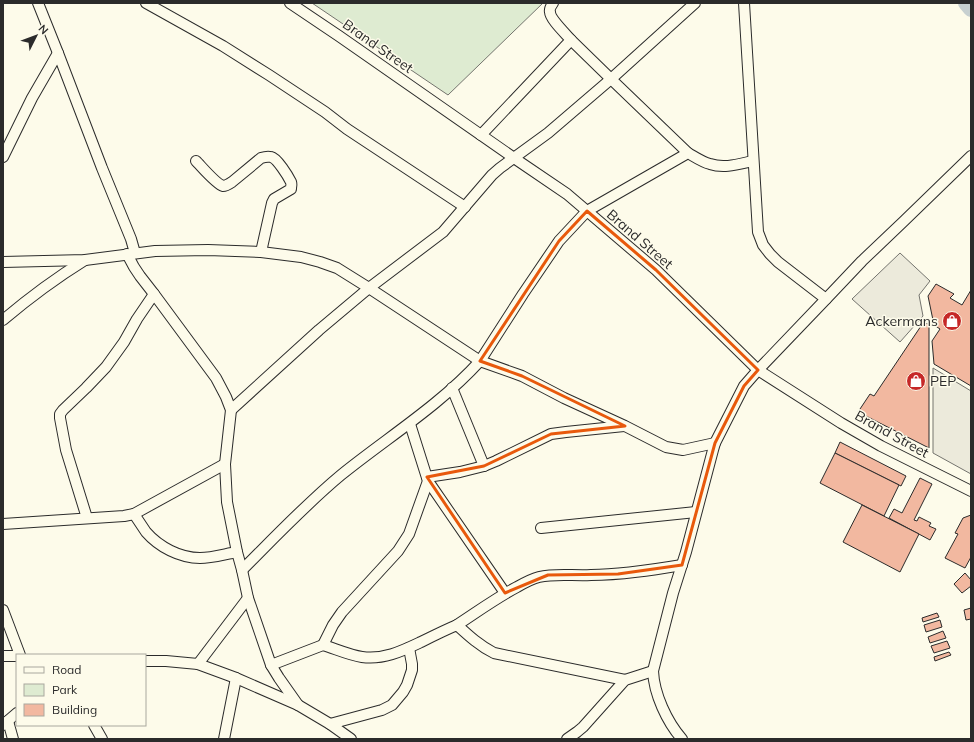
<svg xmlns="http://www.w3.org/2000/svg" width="974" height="742" font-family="Mulish,sans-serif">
  <rect width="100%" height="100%" fill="#fdfbea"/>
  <path fill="#deebd1" stroke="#74746e" d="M 312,3 L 543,3 L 448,95 Z"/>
  <g fill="#eceadb" stroke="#74746e">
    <path d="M 900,253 L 930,281 L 919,295 L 923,316 L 900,342 L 852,299 Z"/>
    <path d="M 933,368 L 971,391 L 971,474 L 933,453 Z"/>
  </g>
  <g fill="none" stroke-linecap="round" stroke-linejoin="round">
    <path stroke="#c7d0d0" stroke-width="16" d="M 966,3 L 971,9"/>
  </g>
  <g fill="#f2b8a0" stroke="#2b2b2b">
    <path d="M 936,284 L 954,294 L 950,298 L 962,305 L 971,290 L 971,386 L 934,364 L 932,341 L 940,329 L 934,325 L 928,296 Z"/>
    <path d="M 923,323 L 929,324 L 929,448 L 858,412 L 870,394 L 874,396 Z"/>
    <path d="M 840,442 L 906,476 L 901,486 L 835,453 Z"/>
    <path d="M 835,453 L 899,485 L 884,516 L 820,483 Z"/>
    <path d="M 920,478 L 932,484 L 914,520 L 917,521 L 919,517 L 931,523 L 929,526 L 936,529 L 930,540 L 889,518 L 894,509 L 902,513 Z"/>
    <path d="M 862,505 L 919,534 L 900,572 L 843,542 Z"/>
    <path d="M 971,515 L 971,557 L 965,568 L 945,558 L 958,534 L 955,533 L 963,518 Z"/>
    <path d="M 965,573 L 971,580 L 971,586 L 962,593 L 954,584 Z"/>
    <path d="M 971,608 L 971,619 L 966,620 L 964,610 Z"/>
    <path d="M 937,613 L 939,617 L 923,622 L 922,618 Z"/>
    <path d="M 940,620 L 942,627 L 926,632 L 924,625 Z"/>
    <path d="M 943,631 L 946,638 L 930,643 L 928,637 Z"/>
    <path d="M 947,641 L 950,648 L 934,653 L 931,646 Z"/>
    <path d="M 949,652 L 951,655 L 935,661 L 934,657 Z"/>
  </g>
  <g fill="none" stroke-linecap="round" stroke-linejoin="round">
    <g stroke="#2b2b2b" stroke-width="12">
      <g id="minor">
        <path d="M 38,3 L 58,53 L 102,168 L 131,239 L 135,253"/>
        <path d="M 146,3 L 223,46 L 269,75 L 325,112 L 347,129 L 465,207"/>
        <path d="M 290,3 L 339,36 L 514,158 L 567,194 L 656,270 L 758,370 L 841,423 L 881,446 L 971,491"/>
        <path d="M 744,3 L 758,232 L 763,245 L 770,254 L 778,262 L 826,299"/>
        <path d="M 481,135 L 571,40 C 566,34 550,19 550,12 C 549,9 551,6 553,3"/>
        <path d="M 688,153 L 611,79 L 695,3"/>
        <path d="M 3,157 L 32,98 L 58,53"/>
        <path d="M 196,161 C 201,166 216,184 223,186 C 226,186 229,184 232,182 L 261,158 C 264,157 267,156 271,157 C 277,158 288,176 291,182 C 292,185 291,185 291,189 L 274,199 L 272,203 L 261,252"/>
        <path d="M 127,254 L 134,267 L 140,276 L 154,294 L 216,378 L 226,397 L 231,410 L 225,464 L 227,502 L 237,552 L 242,570 L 248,598 L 271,665 L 279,678 L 298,705"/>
        <path d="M 3,262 L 85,260 L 155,251 L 208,250 L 261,252 L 301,257 L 320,262 L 337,268 L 369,288 L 480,361 L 522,376 L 564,398 L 625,426 L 666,447 L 683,450 L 715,443"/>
        <path d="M 3,320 C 29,298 56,278 85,260"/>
        <path d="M 452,388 L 484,466"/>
        <path d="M 231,410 L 319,330 L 369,288 L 443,232 L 492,175 L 500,168 L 548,133 L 611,79 L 571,40"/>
        <path d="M 410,424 L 428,481 L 505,593"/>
        <path d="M 427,477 L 460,472 L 484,466 L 496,461 L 551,434 L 566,432 L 624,426"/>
        <path d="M 134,514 C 138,520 142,526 146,532 C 159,547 180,558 200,558 C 212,558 225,554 237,552"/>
        <path d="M 87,518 L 66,450 L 60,418 L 60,414 L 63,410 L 86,388 L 106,367 L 124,342 L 137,319 L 154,294"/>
        <path d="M 3,524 L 124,516 L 134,514 L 225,464"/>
        <path d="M 541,528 L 696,512"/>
        <path d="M 242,570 C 274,538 306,504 341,475 C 388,437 439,406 480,361 L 523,294 L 559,241 L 587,211 L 688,153 C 695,157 702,162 710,164 C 724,169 739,164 753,161"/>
        <path d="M 3,610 L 20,655"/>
        <path d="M 457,625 C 477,612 496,598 517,587 C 524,583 531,579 539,577 C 556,573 573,576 591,575 C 621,575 652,570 682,565"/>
        <path d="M 323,645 L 333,625 L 342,612 L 398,551 L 409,534 L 428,481"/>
        <path d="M 3,656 L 17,656"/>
        <path d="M 145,661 L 166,661 L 198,664 L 236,678 L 298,705 L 330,724 L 351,739"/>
        <path d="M 198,664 L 248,598"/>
        <path d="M 271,665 L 323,645 C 336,649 349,655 362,657 C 384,660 402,651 421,642 C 433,636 445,630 457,625 C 469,636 480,646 494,653 L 625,680"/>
        <path d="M 8,721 L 13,739"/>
        <path d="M 330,724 L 382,710 L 392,705 L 403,692 L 407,685 L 412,670 L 412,664 L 409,648"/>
        <path d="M 3,725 L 17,713"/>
        <path d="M 94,725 L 102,739"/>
        <path d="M 224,739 L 236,678"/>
        <path d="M 567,739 L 577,732 L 583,727 L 625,680 L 653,671"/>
        <path d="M 682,739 C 667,722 654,694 653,671 L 673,593 L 686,552 L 713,450 L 715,443 L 744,386 L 758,370 L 826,299 L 862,261 L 904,221 L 971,156"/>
      </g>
    </g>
    <use href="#minor" stroke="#fdfbea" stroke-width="10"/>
  </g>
  <path fill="none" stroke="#e8590c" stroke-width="3" stroke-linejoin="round" d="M 587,211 L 656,270 L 758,370 L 744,386 L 715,443 L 682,565 L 618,574 L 548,575 L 505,593 L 427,477 L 484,466 L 551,434 L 625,426 L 522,376 L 480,361 L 559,241 Z"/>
  <defs>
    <g id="shop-disc" transform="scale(1)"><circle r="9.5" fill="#c62828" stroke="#fdfbea"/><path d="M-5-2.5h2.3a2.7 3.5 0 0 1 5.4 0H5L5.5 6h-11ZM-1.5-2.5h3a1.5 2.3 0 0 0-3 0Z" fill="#fff"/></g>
  </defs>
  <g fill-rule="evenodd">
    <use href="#shop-disc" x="952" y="321"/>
    <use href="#shop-disc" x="916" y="381"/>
  </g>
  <g text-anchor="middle" stroke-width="3" stroke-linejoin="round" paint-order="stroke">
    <g font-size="14" fill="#2b2b2b" stroke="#fdfbea">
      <text transform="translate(378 46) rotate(35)" y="5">Brand Street</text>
      <text transform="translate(640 239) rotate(41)" y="5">Brand Street</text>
      <text transform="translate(892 434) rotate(29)" y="5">Brand Street</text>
    </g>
    <g font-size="14" fill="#2b2b2b" stroke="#fdfbea" text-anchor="end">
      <text x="938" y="326">Ackermans</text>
      <text x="930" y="386" text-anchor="start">PEP</text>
    </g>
  </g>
  <rect width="974" height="742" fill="none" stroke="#2b2b2b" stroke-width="8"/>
  <rect x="16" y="654" width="130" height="72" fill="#fdfbea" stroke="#a9a89e"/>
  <rect x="24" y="667" width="20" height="6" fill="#fdfbea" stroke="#a9a89e"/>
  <text x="52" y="674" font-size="12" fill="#2b2b2b">Road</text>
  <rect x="24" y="684" width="20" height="12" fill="#deebd1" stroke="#a9a89e"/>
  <text x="52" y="694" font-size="12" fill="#2b2b2b">Park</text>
  <rect x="24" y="704" width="20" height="12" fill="#f2b8a0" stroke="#a9a89e"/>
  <text x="52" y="714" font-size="12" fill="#2b2b2b">Building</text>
  <g transform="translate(36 36) rotate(48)" stroke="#fdfbea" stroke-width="3" paint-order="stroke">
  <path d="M0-3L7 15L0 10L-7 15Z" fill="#2b2b2b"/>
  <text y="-6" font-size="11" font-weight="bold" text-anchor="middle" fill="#2b2b2b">N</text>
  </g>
</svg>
